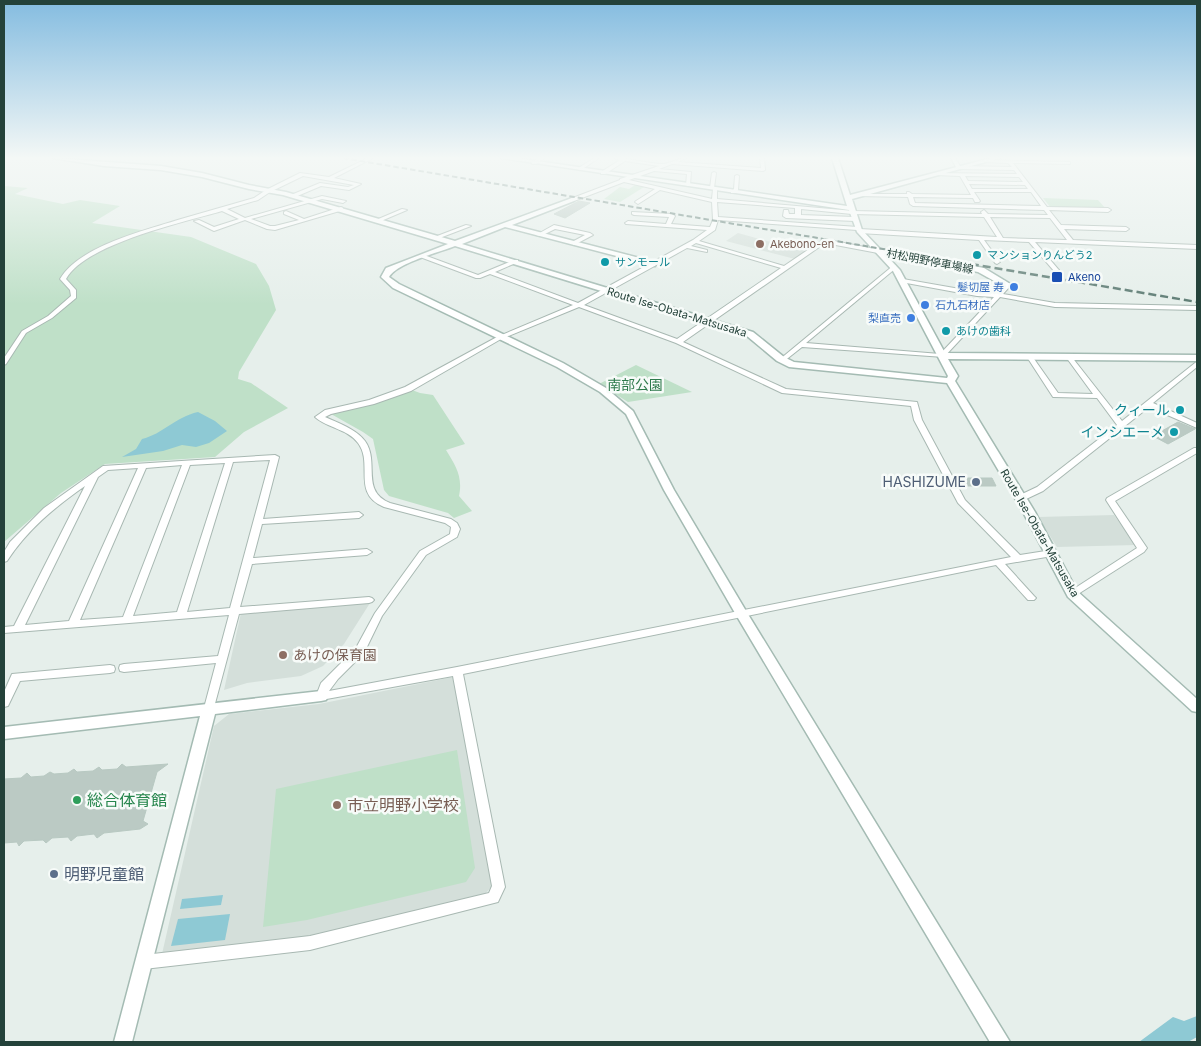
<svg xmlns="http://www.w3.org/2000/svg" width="1201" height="1046" font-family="Inter,'Noto Sans JP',sans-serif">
  <rect width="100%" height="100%" fill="#e6efeb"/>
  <g fill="#d4dfda">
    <path d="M 738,233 L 767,241 L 807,251 L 795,259 L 726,241 Z"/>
    <path d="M 1114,515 L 1136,545 L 1057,547 L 1038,517 Z"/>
    <path d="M 370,603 L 344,644 L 323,666 L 301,676 L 247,683 L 224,690 L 241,613 Z"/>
    <path d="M 453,677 L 493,885 L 484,895 L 311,938 L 162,954 L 214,726 L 229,714 L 319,704 Z"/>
  </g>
  <g fill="#bfe0c8">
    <path d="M 635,185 L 644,187 L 620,202 L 604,199 L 620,187 L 629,189 Z"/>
    <path d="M 4,186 L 28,188 L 15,194 L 63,204 L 80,200 L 120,206 L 92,223 L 191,237 L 256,264 L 269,286 L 276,310 L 239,372 L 238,379 L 251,383 L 288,408 L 244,432 L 215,457 L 105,464 L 61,493 L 4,542 Z"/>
    <path d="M 1043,198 L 1098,200 L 1106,209 L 1051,208 Z"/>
    <path d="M 636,365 L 692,392 L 628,402 L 599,384 Z"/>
    <path d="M 412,390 L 420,393 L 433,395 L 465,444 L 446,450 C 456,466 463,477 459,496 L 472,511 L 454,518 L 448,513 L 389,496 L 384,490 L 373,439 L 363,432 L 331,414 L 372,404 Z"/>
    <path d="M 457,750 L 475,868 L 466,882 L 307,920 L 263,927 L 276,789 Z"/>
  </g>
  <g fill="#8ec9d4">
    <path d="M 198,412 L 215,421 L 227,431 L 209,443 L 196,447 L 182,445 L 163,451 L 122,457 L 136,449 L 142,439 C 163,434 175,417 198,412 Z"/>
    <path d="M 223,895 L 221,905 L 180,909 L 182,899 Z"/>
    <path d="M 230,914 L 225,940 L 171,946 L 178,919 Z"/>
    <path d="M 1197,1016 L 1197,1037 L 1188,1042 L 1139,1042 L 1173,1017 L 1184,1021 Z"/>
  </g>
  <g fill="#bbcac4" stroke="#b8c9c2">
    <path d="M 579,201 L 590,203 L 565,218 L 554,214 Z"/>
    <path d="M 1178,422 L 1195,429 L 1168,444 L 1153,436 Z"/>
    <path d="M 956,478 L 992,478 L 996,486 L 960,486 Z"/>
    <path d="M 122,764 L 126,767 L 168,764 L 157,772 L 143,821 L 148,824 L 140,829 L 104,833 L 97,838 L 94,834 L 77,836 L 71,841 L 68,837 L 52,838 L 46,843 L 43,840 L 24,841 L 19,846 L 17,842 L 4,843 L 4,779 L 21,778 L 27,773 L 31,777 L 44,776 L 50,772 L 54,774 L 68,773 L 74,769 L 77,772 L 93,771 L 99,767 L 102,770 L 117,769 Z"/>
  </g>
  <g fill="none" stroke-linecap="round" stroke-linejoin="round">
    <g stroke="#a8b8b2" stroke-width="2">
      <g id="street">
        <path d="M 368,158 L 373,158 L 334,178 L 361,184 L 349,190 L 321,186 L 295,197 L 291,197 L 291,195 L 320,183 L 348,187 L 354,185 L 303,176 L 270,192 L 258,200 L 227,209 L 245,218 L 322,196 L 346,201 L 343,203 L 322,199 L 251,219 L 270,226 L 275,226 L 299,220 L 284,214 L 284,212 L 286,211 L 304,219 L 341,207 L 343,208 L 343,210 L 275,230 L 267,229 L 245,220 L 214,231 L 194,221 L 199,220 L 214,227 L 239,219 L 222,211 C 184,222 85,244 66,279 L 76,290 L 76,298 L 52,318 L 26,333 L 6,364 L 4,365 L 4,358 L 22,331 L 48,316 L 71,296 L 70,290 L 60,279 C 79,246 146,230 181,219 C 205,212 230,205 254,198 L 266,190 L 300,173 L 329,177 Z"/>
        <path d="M 539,158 L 544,158 L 536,164 L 532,164 L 532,162 Z"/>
        <path d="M 594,158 L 599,158 L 581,170 L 577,169 Z"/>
        <path d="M 614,158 C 630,158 645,163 662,164 C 670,164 678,158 686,158 L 678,162 L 761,168 L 760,158 L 764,158 L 765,170 L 763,171 L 672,164 L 659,169 L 691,172 L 690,185 L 688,186 L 686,185 L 687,174 L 654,171 L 629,180 L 708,198 L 712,199 L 713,189 L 710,188 L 712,173 L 714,172 L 716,173 L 714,188 L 717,189 L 717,199 L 854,211 L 982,214 L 981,212 L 984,210 L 988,214 L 1048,215 L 1044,210 L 913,206 L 910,204 L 908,197 L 856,196 L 854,195 L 856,194 L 907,194 L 907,192 L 909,192 L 912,194 L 971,195 L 960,176 L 935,175 L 933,174 L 935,173 L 1017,174 L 1014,170 L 957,169 L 951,158 L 955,158 L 960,166 L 1012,167 L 1008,163 L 985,162 L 983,161 L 985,160 L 1068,162 L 1070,162 L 1070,164 L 1013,163 L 1047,207 L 1108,208 L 1111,210 L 1108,212 L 1049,210 L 1061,225 L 1126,227 L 1129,229 L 1126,231 L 1064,229 L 1073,240 L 1197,245 L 1197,249 L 1035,242 L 1058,269 L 1059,270 L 1056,272 L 1054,271 L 1029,242 L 984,240 L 1000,262 L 997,264 L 995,263 L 979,240 L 859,233 L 857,230 L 718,220 L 715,230 L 699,241 L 784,266 L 824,239 L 880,250 L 881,251 L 878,253 L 825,243 L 683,342 L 786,389 L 917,402 L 922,420 L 965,500 L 1020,555 L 1052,550 L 1057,553 L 1052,556 L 1005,564 L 1034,596 L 1036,598 L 1034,600 L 1028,600 L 996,565 L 463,674 L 505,887 L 498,902 L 310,950 L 144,969 L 139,967 L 137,962 L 139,957 L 144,955 L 310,936 L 489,893 L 492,886 L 453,676 L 321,700 L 317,699 L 316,696 L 321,683 L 356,648 L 375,613 L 420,551 L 450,534 L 451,527 L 445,523 L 384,507 C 351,493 374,464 358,443 C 348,429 327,428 315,417 L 325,410 L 369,400 L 405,387 L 497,337 L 573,305 L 490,274 L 480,278 L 476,278 L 420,257 L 420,255 L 424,255 L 478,275 L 514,260 L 518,260 L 518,262 L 495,272 L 578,303 L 693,240 L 707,230 L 626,224 L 625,223 L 628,221 L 666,224 L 669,217 L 634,215 L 632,214 L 632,212 L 672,214 L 675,216 L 671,224 L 710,227 L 713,220 L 712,202 L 660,190 L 638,204 L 635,202 L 636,201 L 655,189 L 624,182 L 574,201 L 570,201 L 570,199 L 620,180 L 620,179 L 659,166 L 625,161 L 605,174 L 601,174 L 601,172 L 620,160 ZM 965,176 L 1019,177 L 1023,182 L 968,181 ZM 969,184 L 1025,185 L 1028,189 L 972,189 ZM 974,192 L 1031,192 L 1041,206 L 915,203 L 913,197 L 973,198 L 975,202 L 979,202 L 980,201 ZM 717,202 L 795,208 L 795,214 L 789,214 L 788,210 L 784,210 L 783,216 L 786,218 L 855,221 L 858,219 L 855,217 L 801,215 L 801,209 L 852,214 L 984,217 L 997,237 L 860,229 L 858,227 L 718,217 ZM 990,217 L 1050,218 L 1067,240 L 1003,238 ZM 696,243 L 781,268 L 677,339 L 584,305 L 687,248 L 707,252 L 707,250 L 691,246 ZM 579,307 L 676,343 L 782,393 L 911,406 L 914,420 L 958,503 L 1011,557 L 457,667 L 329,691 L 338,679 L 364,653 L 382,616 L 426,555 L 457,537 L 460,529 L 457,523 L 451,519 L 390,503 C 360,491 380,462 365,441 C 356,429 338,423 325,417 L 331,414 L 374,404 L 411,391 L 501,339 Z"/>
        <path d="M 737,175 L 739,176 L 738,190 L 735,193 L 731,193 L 731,192 L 734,189 L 735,176 Z"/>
        <path d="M 402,209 L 407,210 L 381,221 L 376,220 Z"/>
        <path d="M 466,225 L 471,226 L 437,239 L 432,238 Z"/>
        <path d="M 554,225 L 590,233 L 593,235 L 574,245 L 571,243 L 572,242 L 585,235 L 555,229 L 541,236 L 536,235 Z"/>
        <path d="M 894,265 L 896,266 L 896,268 L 806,343 L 940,354 L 994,297 L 977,296 L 901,282 L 901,280 L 903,279 L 977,292 L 997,293 L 1008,283 L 1011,285 L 1003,294 L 1055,303 L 1197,306 L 1197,310 L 1055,307 L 1000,297 L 944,357 L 802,347 L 783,362 L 779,362 L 779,360 Z"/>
        <path d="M 1030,355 L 1032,356 L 1058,393 L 1093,394 L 1066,357 L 1067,356 L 1071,356 L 1122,421 L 1195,363 L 1197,362 L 1197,367 L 1153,403 L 1197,423 L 1197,428 L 1149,407 L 1043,491 L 1024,500 L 1018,500 L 1017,498 L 1018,496 L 1037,487 L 1117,425 L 1097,398 L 1053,397 L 1027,357 Z"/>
        <path d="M 1194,448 L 1197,448 L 1197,453 L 1115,501 L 1147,548 L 1144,552 L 1075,596 L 1069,596 L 1067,594 L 1069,592 L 1137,548 L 1106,500 L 1107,498 Z"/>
        <path d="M 275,455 L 279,457 L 263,519 L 359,512 L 363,515 L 359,518 L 262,524 L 253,558 L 367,549 L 372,552 L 367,555 L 252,564 L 240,607 L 369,597 L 372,598 L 374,600 L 372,602 L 369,603 L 239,614 L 213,711 L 209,712 L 205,711 L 204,708 L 216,663 L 124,672 L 120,671 L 119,668 L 120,665 L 124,664 L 218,656 L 229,615 L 4,633 L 4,627 L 14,626 L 85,486 C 55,507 27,530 7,561 L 4,562 L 4,552 L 10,542 L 44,508 L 103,466 ZM 270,460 L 230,608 L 187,612 L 233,462 ZM 225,463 L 177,612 L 133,616 L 190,465 ZM 182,465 L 123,617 L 80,620 L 146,468 ZM 138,468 L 69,621 L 25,625 L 98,477 L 108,470 Z"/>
        <path d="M 110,665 L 114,666 L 115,669 L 114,672 L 110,673 L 20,681 L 8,706 L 4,707 L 4,692 L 12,674 Z"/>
      </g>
    </g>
    <g stroke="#a4bbb3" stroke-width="3">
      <g id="secondary">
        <path d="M 53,158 L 161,166 L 202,173 L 249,185 L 286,192 L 455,241 L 572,198 L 574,199 L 574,201 L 512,225 L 655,262 L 655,266 L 505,227 L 462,244 L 753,332 L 784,357 L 794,362 L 947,378 L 948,376 L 893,271 L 857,232 L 849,210 L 501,158 L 516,158 L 847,206 L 832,158 L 838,158 L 850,195 L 991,158 L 1000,158 L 852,199 L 862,230 L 880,249 L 984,268 L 1012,285 L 1005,287 L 978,272 L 885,254 L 900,270 L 945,353 L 1197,355 L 1197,361 L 948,359 L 958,376 L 955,381 L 1035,512 L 1077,591 L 1197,699 L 1197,712 L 1192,711 L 1068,597 L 1023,512 L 947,383 L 789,367 L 777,361 L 747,336 L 455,246 C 440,252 397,263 389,277 L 399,284 L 563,363 L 606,388 L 633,411 L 674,490 L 746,611 L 1010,1042 L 990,1042 L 735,613 L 664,490 L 626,414 L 600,392 L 557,367 L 393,288 L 381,277 L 386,268 L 448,244 L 283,195 L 249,189 L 202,177 L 161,170 L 104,166 Z"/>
        <path d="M 321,691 L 326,692 L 328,696 L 326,700 L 321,701 L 215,714 L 132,1042 L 114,1042 L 200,716 L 4,739 L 4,727 Z"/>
      </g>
    </g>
    <use href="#street" fill="#fff" fill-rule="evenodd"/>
    <use href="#secondary" fill="#fff" fill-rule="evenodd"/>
    <path stroke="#5f7d75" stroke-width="2" stroke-dasharray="5.5 3" stroke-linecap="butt" d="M 343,158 L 966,263"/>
    <path stroke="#5f7d75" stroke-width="2.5" stroke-dasharray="8 4" stroke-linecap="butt" d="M 959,262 L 1197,302"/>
  </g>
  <linearGradient id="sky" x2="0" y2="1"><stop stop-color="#84bce0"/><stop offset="0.52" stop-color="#f4f8f6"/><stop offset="1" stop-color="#f4f8f6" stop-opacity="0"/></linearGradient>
  <rect width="1201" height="304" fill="url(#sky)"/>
  <g fill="#8d6e63" stroke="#f7fbf9" stroke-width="2">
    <circle cx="760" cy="244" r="5"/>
    <circle cx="283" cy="655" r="5"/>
    <circle cx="337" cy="805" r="5"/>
  </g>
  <g fill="#0f9aa8" stroke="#f7fbf9" stroke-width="2">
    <circle cx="977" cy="255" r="5"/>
    <circle cx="605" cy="262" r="5"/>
    <circle cx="946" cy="331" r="5"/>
    <circle cx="1180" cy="410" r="5"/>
    <circle cx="1174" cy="432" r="5"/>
  </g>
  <rect fill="#1a4fb4" stroke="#f7fbf9" stroke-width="2" x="1051" y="271" width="12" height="12" rx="2.5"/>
  <g fill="#3f7fe0" stroke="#f7fbf9" stroke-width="2">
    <circle cx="1014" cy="287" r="5"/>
    <circle cx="925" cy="305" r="5"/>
    <circle cx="911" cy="318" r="5"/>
  </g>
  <g fill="#5c6f8a" stroke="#f7fbf9" stroke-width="2">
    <circle cx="976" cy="482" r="5"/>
    <circle cx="54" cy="874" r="5"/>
  </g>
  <circle fill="#2e9e5b" stroke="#f7fbf9" stroke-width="2" cx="77" cy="800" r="5"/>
  <g text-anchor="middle" stroke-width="5" stroke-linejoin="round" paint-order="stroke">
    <g font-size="11" fill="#785e54" stroke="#f7fbf9" text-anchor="start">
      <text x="770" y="248">Akebono-en</text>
    </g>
    <g font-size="11" fill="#0d838f" stroke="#f7fbf9" text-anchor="start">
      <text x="987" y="259">マンションりんどう2</text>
      <text x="615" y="266">サンモール</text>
      <text x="956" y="335">あけの歯科</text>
    </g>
    <g font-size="11" fill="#24423a" stroke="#f7fbf9">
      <text transform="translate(930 261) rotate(11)" y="4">村松明野停車場線</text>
      <text transform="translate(677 312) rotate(17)" y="4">Route Ise-Obata-Matsusaka</text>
      <text transform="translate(1040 533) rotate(60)" y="4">Route Ise-Obata-Matsusaka</text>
    </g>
    <g font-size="11" fill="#164399" stroke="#f7fbf9" text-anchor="start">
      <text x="1068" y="281">Akeno</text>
    </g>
    <g font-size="11" fill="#366cbe" stroke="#f7fbf9" text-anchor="end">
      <text x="1004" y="291">髪切屋 寿</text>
      <text x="935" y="309" text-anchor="start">石九石材店</text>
      <text x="901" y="322">梨直売</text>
    </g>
    <g font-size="14" fill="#2d7a4b" stroke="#f7fbf9">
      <text x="635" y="390">南部公園</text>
    </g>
    <g font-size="14" fill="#0d838f" stroke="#f7fbf9" text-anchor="end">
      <text x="1170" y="415">クィール</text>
      <text x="1164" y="437">インシエーメ</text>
    </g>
    <g font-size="14" fill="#4e5e75" stroke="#f7fbf9" text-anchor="end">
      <text x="966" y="487">HASHIZUME</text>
    </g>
    <g font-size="14" fill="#785e54" stroke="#f7fbf9" text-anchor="start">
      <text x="293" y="660">あけの保育園</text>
    </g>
    <g font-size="16" fill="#27864d" stroke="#f7fbf9" text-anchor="start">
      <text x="87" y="806">総合体育館</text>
    </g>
    <g font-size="16" fill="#785e54" stroke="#f7fbf9" text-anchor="start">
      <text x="347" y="811">市立明野小学校</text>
    </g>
    <g font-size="16" fill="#4e5e75" stroke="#f7fbf9" text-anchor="start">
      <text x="64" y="880">明野児童館</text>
    </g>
  </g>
  <rect width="1201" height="1046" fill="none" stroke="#24423a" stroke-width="10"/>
</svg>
